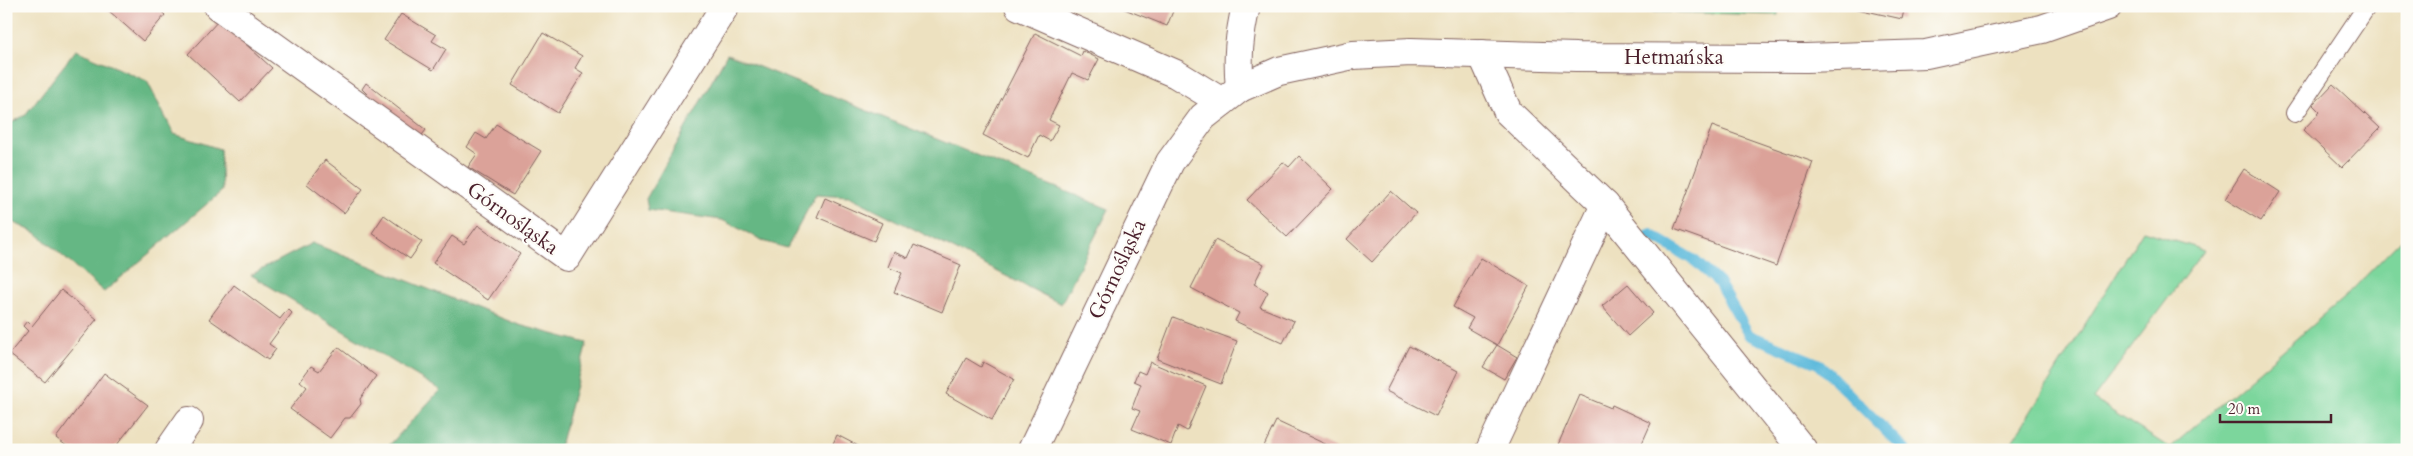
<svg xmlns="http://www.w3.org/2000/svg" width="2413" height="456" font-family="Cardo,serif">
  <rect width="100%" height="100%" fill="#fdfcf7"/>
  <filter id="ink" filterUnits="userSpaceOnUse"><feTurbulence type="fractalNoise" baseFrequency=".02" numOctaves="2"/><feDisplacementMap in="SourceGraphic" scale="10" xChannelSelector="R" yChannelSelector="G"/><feConvolveMatrix kernelMatrix="1 2 1 2 8 2 1 2 1" color-interpolation-filters="sRGB"/></filter>
  <filter id="wash" filterUnits="userSpaceOnUse"><feTurbulence type="fractalNoise" baseFrequency=".0096" numOctaves="4" result="noise"/><feDisplacementMap in="SourceGraphic" scale="20" xChannelSelector="R" yChannelSelector="G"/><feGaussianBlur stdDeviation="1.12" result="paint"/><feColorMatrix in="noise" values="0 0 0 0 0 0 0 0 0 0 0 0 0 0 0 0 0 1.4 0 .05"/><feComposite in="paint" operator="in"/></filter>
  <g filter="url(#wash)">
    <rect width="100%" height="100%" fill="#ede1c0"/>
    <g fill="#7cd69c" stroke="#637a64">
      <path d="M 1422,6 L 1778,6 L 1778,15 Z"/>
      <path d="M 2143,231 L 2204,250 L 2093,399 L 2170,448 L 2348,294 L 2407,234 L 2407,450 L 2007,450 Z"/>
    </g>
    <g fill="#65b784" stroke="#586b58">
      <path d="M 76,50 L 147,81 L 174,134 L 220,149 L 222,191 L 104,292 L 36,233 L 6,219 L 6,126 L 25,115 Z"/>
      <path d="M 727,54 L 1109,209 L 1061,304 L 849,196 L 816,194 L 787,248 L 766,242 L 722,220 L 648,210 L 646,199 Z"/>
      <path d="M 312,243 L 519,325 L 587,343 L 559,450 L 385,450 L 440,390 L 251,275 Z"/>
    </g>
    <g fill="none" stroke-linecap="round" stroke-linejoin="round">
      <path stroke="#5dbadb" stroke-width="11" d="M 1650,234 L 1695,261 L 1719,283 L 1749,335 L 1819,364 L 1905,450"/>
    </g>
    <g id="blocks">
      <g fill="#dba299">
        <path d="M 112,6 L 155,6 L 165,15 L 143,41 L 108,10 Z"/>
        <path d="M 1123,6 L 1175,6 L 1167,26 L 1122,8 Z"/>
        <path d="M 1844,6 L 1905,6 L 1902,19 Z"/>
        <path d="M 401,14 L 436,35 L 432,41 L 446,49 L 433,70 L 384,40 Z"/>
        <path d="M 219,20 L 272,68 L 240,102 L 188,54 Z"/>
        <path d="M 543,33 L 582,56 L 575,68 L 583,73 L 558,113 L 512,85 Z"/>
        <path d="M 1035,33 L 1081,56 L 1083,51 L 1099,59 L 1088,80 L 1072,73 L 1049,120 L 1059,125 L 1050,141 L 1039,135 L 1028,158 L 983,135 Z"/>
        <path d="M 366,83 L 426,130 L 412,148 L 358,105 L 367,94 L 362,89 Z"/>
        <path d="M 2333,84 L 2380,128 L 2342,167 L 2303,130 L 2320,112 L 2313,105 Z"/>
        <path d="M 496,124 L 541,151 L 513,195 L 468,167 L 477,154 L 467,147 L 476,133 L 486,139 Z"/>
        <path d="M 1712,126 L 1813,162 L 1776,266 L 1674,229 Z"/>
        <path d="M 1299,156 L 1333,189 L 1287,237 L 1247,200 L 1283,162 L 1289,167 Z"/>
        <path d="M 325,160 L 363,189 L 344,213 L 307,184 Z"/>
        <path d="M 2244,169 L 2280,192 L 2261,221 L 2225,199 Z"/>
        <path d="M 1391,191 L 1416,213 L 1372,262 L 1347,239 Z"/>
        <path d="M 825,198 L 882,223 L 874,241 L 817,217 Z"/>
        <path d="M 384,215 L 422,242 L 410,259 L 372,233 Z"/>
        <path d="M 478,225 L 520,254 L 488,300 L 433,263 L 452,236 L 464,244 Z"/>
        <path d="M 1215,240 L 1264,264 L 1254,284 L 1268,292 L 1260,307 L 1294,321 L 1283,343 L 1235,321 L 1239,313 L 1191,288 Z"/>
        <path d="M 914,245 L 961,265 L 942,312 L 894,292 L 902,273 L 888,267 L 894,252 L 908,258 Z"/>
        <path d="M 1481,258 L 1529,286 L 1497,345 L 1467,328 L 1473,318 L 1453,307 Z"/>
        <path d="M 1628,284 L 1653,313 L 1628,336 L 1602,306 Z"/>
        <path d="M 234,285 L 280,319 L 288,309 L 292,313 L 269,344 L 276,349 L 268,360 L 209,319 Z"/>
        <path d="M 61,290 L 97,319 L 45,382 L 9,354 L 28,331 L 23,326 L 27,321 L 32,326 Z"/>
        <path d="M 1173,317 L 1237,341 L 1221,384 L 1157,359 Z"/>
        <path d="M 1497,345 L 1517,357 L 1504,379 L 1483,367 Z"/>
        <path d="M 1409,346 L 1458,371 L 1436,416 L 1386,391 Z"/>
        <path d="M 338,347 L 376,376 L 360,399 L 361,404 L 350,418 L 345,418 L 330,438 L 290,409 L 307,387 L 300,381 L 311,366 L 319,371 Z"/>
        <path d="M 966,358 L 981,367 L 983,362 L 1014,379 L 992,420 L 946,394 Z"/>
        <path d="M 1150,362 L 1206,386 L 1187,431 L 1178,426 L 1171,445 L 1132,429 L 1140,411 L 1132,408 L 1141,384 L 1134,381 L 1138,371 L 1145,374 Z"/>
        <path d="M 104,373 L 148,405 L 113,450 L 72,450 L 56,438 Z"/>
        <path d="M 1580,395 L 1611,408 L 1612,405 L 1651,423 L 1639,450 L 1563,450 L 1557,447 Z"/>
        <path d="M 1276,421 L 1338,450 L 1273,450 L 1264,446 Z"/>
        <path d="M 837,435 L 866,450 L 830,450 Z"/>
      </g>
    </g>
  </g>
  <g filter="url(#ink)">
    <use href="#blocks" fill-opacity="0" stroke="#83635f" stroke-width="1"/>
    <g fill="none" stroke-linecap="round" stroke-linejoin="round">
      <g stroke="#83635f" stroke-width="20">
        <path id="service" d="M 2295,113 L 2367,6"/>
      </g>
      <g stroke="#83635f" stroke-width="30">
        <g id="minor">
          <path d="M 218,6 L 567,257 L 725,6"/>
          <path d="M 1019,6 L 1176,74 L 1222,102"/>
          <path d="M 1482,54 L 1508,112 L 1605,205 L 1803,450"/>
          <path d="M 1240,88 C 1237,58 1239,36 1246,6"/>
          <path d="M 169,450 L 189,421"/>
          <path d="M 1490,450 L 1605,205"/>
        </g>
      </g>
      <g stroke="#83635f" stroke-width="30">
        <path id="tertiary" d="M 1032,450 L 1170,162 L 1203,117 L 1240,88 L 1279,71 L 1353,55 L 1411,52 L 1576,57 L 1806,58 L 1926,54 L 2042,29 L 2108,6"/>
      </g>
      <use href="#service" stroke="#fff" stroke-width="18"/>
      <use href="#minor" stroke="#fff" stroke-width="28"/>
      <use href="#tertiary" stroke="#fff" stroke-width="28"/>
    </g>
  </g>
  <g text-anchor="middle" stroke-width="4.5" stroke-linejoin="round" paint-order="stroke">
    <g font-size="21" fill="#4a1f2b" stroke="#fdfcf7">
      <text x="1674" y="64">Hetmańska</text>
      <text transform="translate(513 218) rotate(36)" y="7">Górnośląska</text>
      <text transform="translate(1117 269) rotate(-65)" y="7">Górnośląska</text>
    </g>
  </g>
  <rect width="2413" height="456" fill="none" stroke="#fdfcf7" stroke-width="25"/>
  <path d="M2220 414v8h111v-8" fill="none" stroke="#4a1f2b" stroke-width="2.5"/>
  <text x="2228" y="414" font-size="15" fill="#4a1f2b" stroke="#fdfcf7" stroke-width="4" paint-order="stroke">20 m</text>
</svg>
